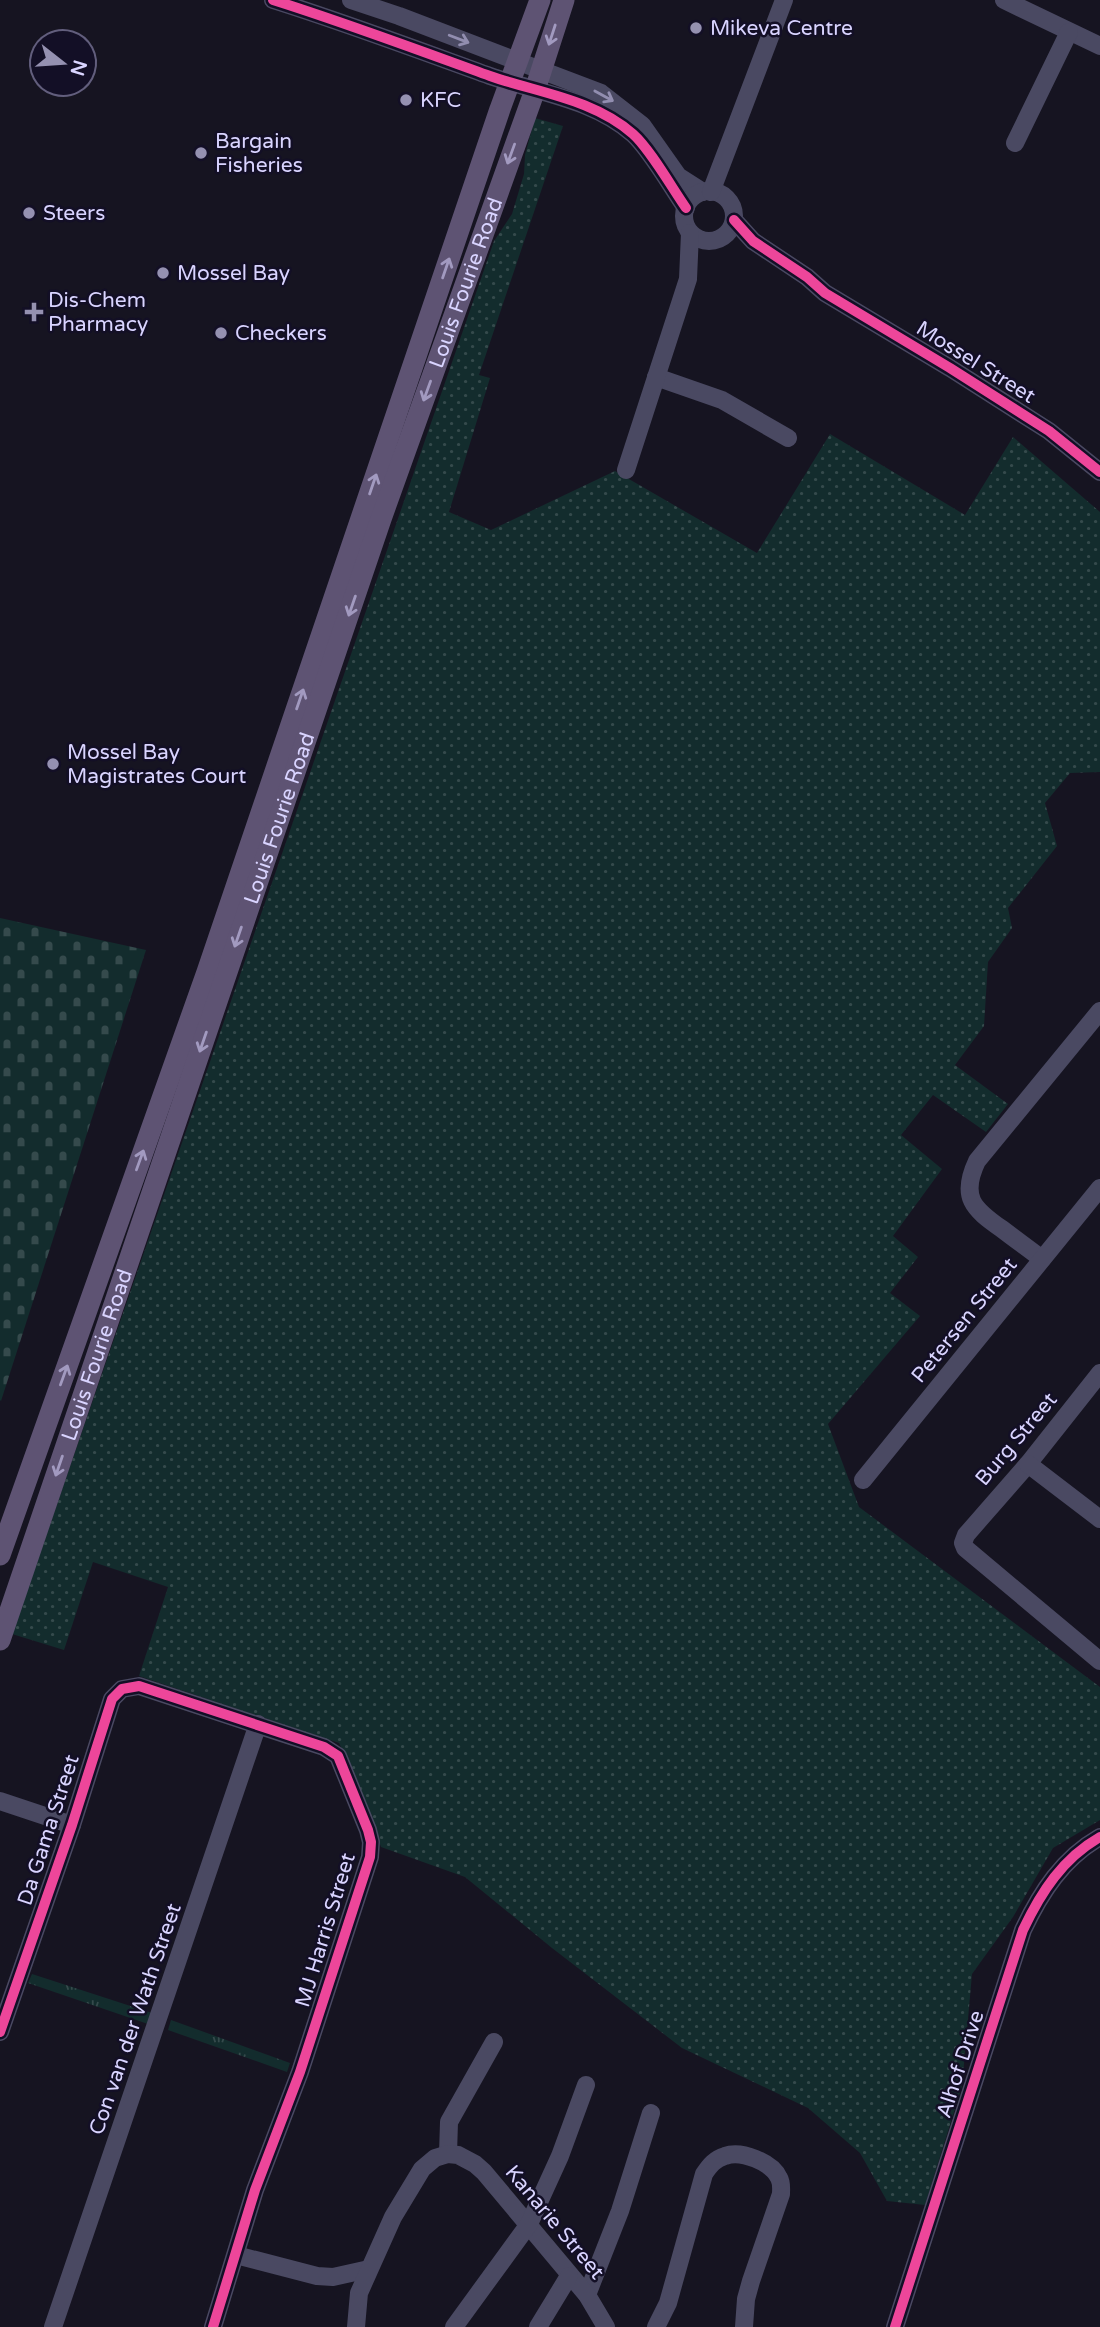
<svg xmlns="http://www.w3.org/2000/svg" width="1100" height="2327" font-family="'Varela Round',sans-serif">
  <defs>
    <pattern id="grass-dots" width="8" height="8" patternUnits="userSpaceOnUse" patternTransform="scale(1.75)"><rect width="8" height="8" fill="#132c2d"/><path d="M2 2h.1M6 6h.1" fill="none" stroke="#354a4c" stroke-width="1.8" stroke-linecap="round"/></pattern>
    <pattern id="cemetery-stones" width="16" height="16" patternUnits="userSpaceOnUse" patternTransform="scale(1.75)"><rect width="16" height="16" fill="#132c2d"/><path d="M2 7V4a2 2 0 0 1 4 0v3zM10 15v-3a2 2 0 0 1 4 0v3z" fill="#354a4c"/></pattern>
    <pattern id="park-tufts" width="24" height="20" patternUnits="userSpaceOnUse" patternTransform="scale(1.75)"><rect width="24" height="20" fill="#132c2d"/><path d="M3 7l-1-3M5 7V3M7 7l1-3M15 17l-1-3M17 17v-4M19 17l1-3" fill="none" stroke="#354a4c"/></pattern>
  </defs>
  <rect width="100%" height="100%" fill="#161421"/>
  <path fill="url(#grass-dots)" d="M 535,118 L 563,126 L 479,375 L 490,378 L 449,512 L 491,530 L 615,471 L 757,553 L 830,434 L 965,515 L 1013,437 L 1100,512 L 1100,772 L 1070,773 L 1045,803 L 1057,846 L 1008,908 L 1012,928 L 988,962 L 984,1026 L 955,1065 L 1008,1104 L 986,1132 L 933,1095 L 901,1135 L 942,1169 L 893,1236 L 918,1257 L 890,1293 L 920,1316 L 828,1424 L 859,1507 L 1100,1687 L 1100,1820 L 1053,1848 L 1013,1917 L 972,1974 L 962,2086 L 925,2205 L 887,2201 L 860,2153 L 808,2108 L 682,2048 L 552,1948 L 465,1877 L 381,1847 L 351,1768 L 339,1743 L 139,1676 L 168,1587 L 93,1562 L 64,1650 L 12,1634 L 494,241 L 512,214 L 524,174 L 525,155 Z"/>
  <path fill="url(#cemetery-stones)" d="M 0,918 L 146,950 L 1,1401 L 0,1400 Z"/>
  <g fill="url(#park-tufts)">
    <path d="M 32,1974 L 152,2013 L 148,2024 L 28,1983 Z"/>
    <path d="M 171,2020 L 290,2063 L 287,2072 L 168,2030 Z"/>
  </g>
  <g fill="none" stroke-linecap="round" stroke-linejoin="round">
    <g stroke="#4a4962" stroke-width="18">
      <path d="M 273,0 C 346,23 418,50 490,76 C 539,93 593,99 633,134 C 650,149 672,188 686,208"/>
      <path d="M 351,0 L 399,16 L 601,93 L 642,125 L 678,176 L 703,192"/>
      <path d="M 1004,0 L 1100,46"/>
      <path d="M 1015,143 L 1069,32"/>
      <circle cx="709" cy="216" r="25"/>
      <path d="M 711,192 L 784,0"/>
      <path d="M 734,220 L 753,241 L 807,277 L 825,293 L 950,368 L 1049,431 L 1100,472"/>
      <path d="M 656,377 L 722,400 L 788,438"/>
      <path d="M 626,470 L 688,279 L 690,233"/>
      <path d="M 1042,1259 C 1029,1249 1015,1239 1002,1229 C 973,1209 960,1197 977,1161 L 1100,1011"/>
      <path d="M 1100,1373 L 1028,1464 L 966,1535 L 963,1543 L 965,1548 L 1100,1661"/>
      <path d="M 1028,1464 L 1100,1519"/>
      <path d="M 863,1480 L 1100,1188"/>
      <path d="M 0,1801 L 72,1825"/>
      <path d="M 0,2032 L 72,1825 L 112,1699 L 122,1689 L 139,1686 L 324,1747 L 338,1756 L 368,1830 L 371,1842 L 370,1857 L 300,2072 L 255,2190 L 213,2327"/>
      <path d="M 448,2154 L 449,2122 L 494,2042"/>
      <path d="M 236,2255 L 317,2276 L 333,2277 L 369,2269"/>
      <path d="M 587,2295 L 620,2211 L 651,2113"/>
      <path d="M 53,2327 L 258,1724"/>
      <path d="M 356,2327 L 359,2293 L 393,2217 L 422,2169 L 435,2158 L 448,2154 L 458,2155 L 475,2164 L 484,2172 L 587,2295 L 606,2327"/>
      <path d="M 454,2327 L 529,2224 L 560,2156 L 586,2085"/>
      <path d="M 538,2327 L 569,2276"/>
      <path d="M 656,2327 L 668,2303 L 704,2174 C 710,2165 715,2159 725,2156 C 741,2150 772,2162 779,2178 C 782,2183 781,2189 781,2194 L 751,2281 L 746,2299 L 744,2327"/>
      <path d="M 895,2327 L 1023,1930 C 1041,1892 1063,1858 1100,1837"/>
    </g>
    <g stroke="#5e5373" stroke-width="21">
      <path d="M 0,1555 L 207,972 L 500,109 L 540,0"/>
      <path id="s1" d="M 0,1640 L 381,519 L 535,90 L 564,0"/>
    </g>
    <g stroke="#130f26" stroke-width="15">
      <g id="cycleway">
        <path d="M 273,0 C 346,23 418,50 490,76 C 539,93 593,99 633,134 C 650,149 672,188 686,208"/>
        <path d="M 734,220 L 753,241 L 807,277 L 825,293 L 950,368 L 1049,431 L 1100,472"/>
        <path d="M 0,2032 L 72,1825 L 112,1699 L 122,1689 L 139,1686 L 324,1747 L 338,1756 L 368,1830 L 371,1842 L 370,1857 L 300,2072 L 255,2190 L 213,2327"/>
        <path d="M 895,2327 L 1023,1930 C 1041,1892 1063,1858 1100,1837"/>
      </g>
    </g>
    <use href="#cycleway" stroke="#ed469a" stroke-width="10"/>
  </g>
  <defs><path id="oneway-shaft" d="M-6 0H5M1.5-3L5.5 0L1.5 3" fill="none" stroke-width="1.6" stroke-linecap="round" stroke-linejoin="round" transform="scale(1.75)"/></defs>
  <g stroke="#a29ac0">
    <use href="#oneway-shaft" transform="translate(552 35) rotate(108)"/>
    <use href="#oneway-shaft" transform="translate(511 154) rotate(110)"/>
    <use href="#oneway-shaft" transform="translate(446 268) rotate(-71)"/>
    <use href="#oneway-shaft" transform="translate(427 391) rotate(110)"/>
    <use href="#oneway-shaft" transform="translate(373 484) rotate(-71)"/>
    <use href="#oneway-shaft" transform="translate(352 606) rotate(109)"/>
    <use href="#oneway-shaft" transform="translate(300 699) rotate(-71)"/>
    <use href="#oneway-shaft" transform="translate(238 937) rotate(109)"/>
    <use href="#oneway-shaft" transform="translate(203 1042) rotate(109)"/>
    <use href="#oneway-shaft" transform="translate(140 1160) rotate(-70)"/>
    <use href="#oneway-shaft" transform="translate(64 1375) rotate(-70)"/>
    <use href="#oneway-shaft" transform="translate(59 1466) rotate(109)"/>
  </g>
  <g stroke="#928eb0">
    <use href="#oneway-shaft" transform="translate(459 39) rotate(21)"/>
    <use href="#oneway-shaft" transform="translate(604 96) rotate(29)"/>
  </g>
  <g fill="#9591b1" stroke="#130f26" stroke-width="2.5">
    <circle cx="696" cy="28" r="7"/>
    <circle cx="406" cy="100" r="7"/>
    <circle cx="201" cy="153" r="7"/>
    <circle cx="29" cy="213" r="7"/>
    <circle cx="163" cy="273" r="7"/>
    <path d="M30.5 301.5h7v7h7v7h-7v7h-7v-7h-7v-7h7z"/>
    <circle cx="221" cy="333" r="7"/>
    <circle cx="53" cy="764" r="7"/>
  </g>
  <g text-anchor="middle" stroke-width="5" stroke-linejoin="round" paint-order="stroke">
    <g font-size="21" fill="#d9d4ff" stroke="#130f26" text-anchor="start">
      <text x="710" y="35">Mikeva Centre</text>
      <text x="420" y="107">KFC</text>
      <text x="215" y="148">Bargain<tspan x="215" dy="24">Fisheries</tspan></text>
      <text x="43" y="220">Steers</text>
      <text x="177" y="280">Mossel Bay</text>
      <text x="48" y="307">Dis-Chem<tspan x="48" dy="24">Pharmacy</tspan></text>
      <text x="235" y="340">Checkers</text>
      <text x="67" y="759">Mossel Bay<tspan x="67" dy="24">Magistrates Court</tspan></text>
    </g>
    <g font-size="21" fill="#d9d4ff" stroke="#130f26">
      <text dy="7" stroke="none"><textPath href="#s1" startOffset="1435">Louis Fourie Road</textPath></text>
      <text transform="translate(976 362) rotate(32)" y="7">Mossel Street</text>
      <text dy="7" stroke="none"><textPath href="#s1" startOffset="868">Louis Fourie Road</textPath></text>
      <text transform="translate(964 1320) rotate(-51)" y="7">Petersen Street</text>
      <text dy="7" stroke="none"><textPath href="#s1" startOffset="301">Louis Fourie Road</textPath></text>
      <text transform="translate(1016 1439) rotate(-50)" y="7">Burg Street</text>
      <text transform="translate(48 1830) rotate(-72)" y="7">Da Gama Street</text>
      <text transform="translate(325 1930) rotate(-73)" y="7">MJ Harris Street</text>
      <text transform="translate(135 2019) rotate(-71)" y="7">Con van der Wath Street</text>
      <text transform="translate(960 2064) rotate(-72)" y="7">Alhof Drive</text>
      <text transform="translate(555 2222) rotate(50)" y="7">Kanarie Street</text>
    </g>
  </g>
  <g transform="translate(63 63) rotate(107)"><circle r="33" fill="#130f26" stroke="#625e7d" stroke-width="2"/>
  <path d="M0-5L12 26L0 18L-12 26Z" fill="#9591b1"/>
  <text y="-10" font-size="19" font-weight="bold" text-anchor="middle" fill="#d9d4ff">N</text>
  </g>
</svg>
